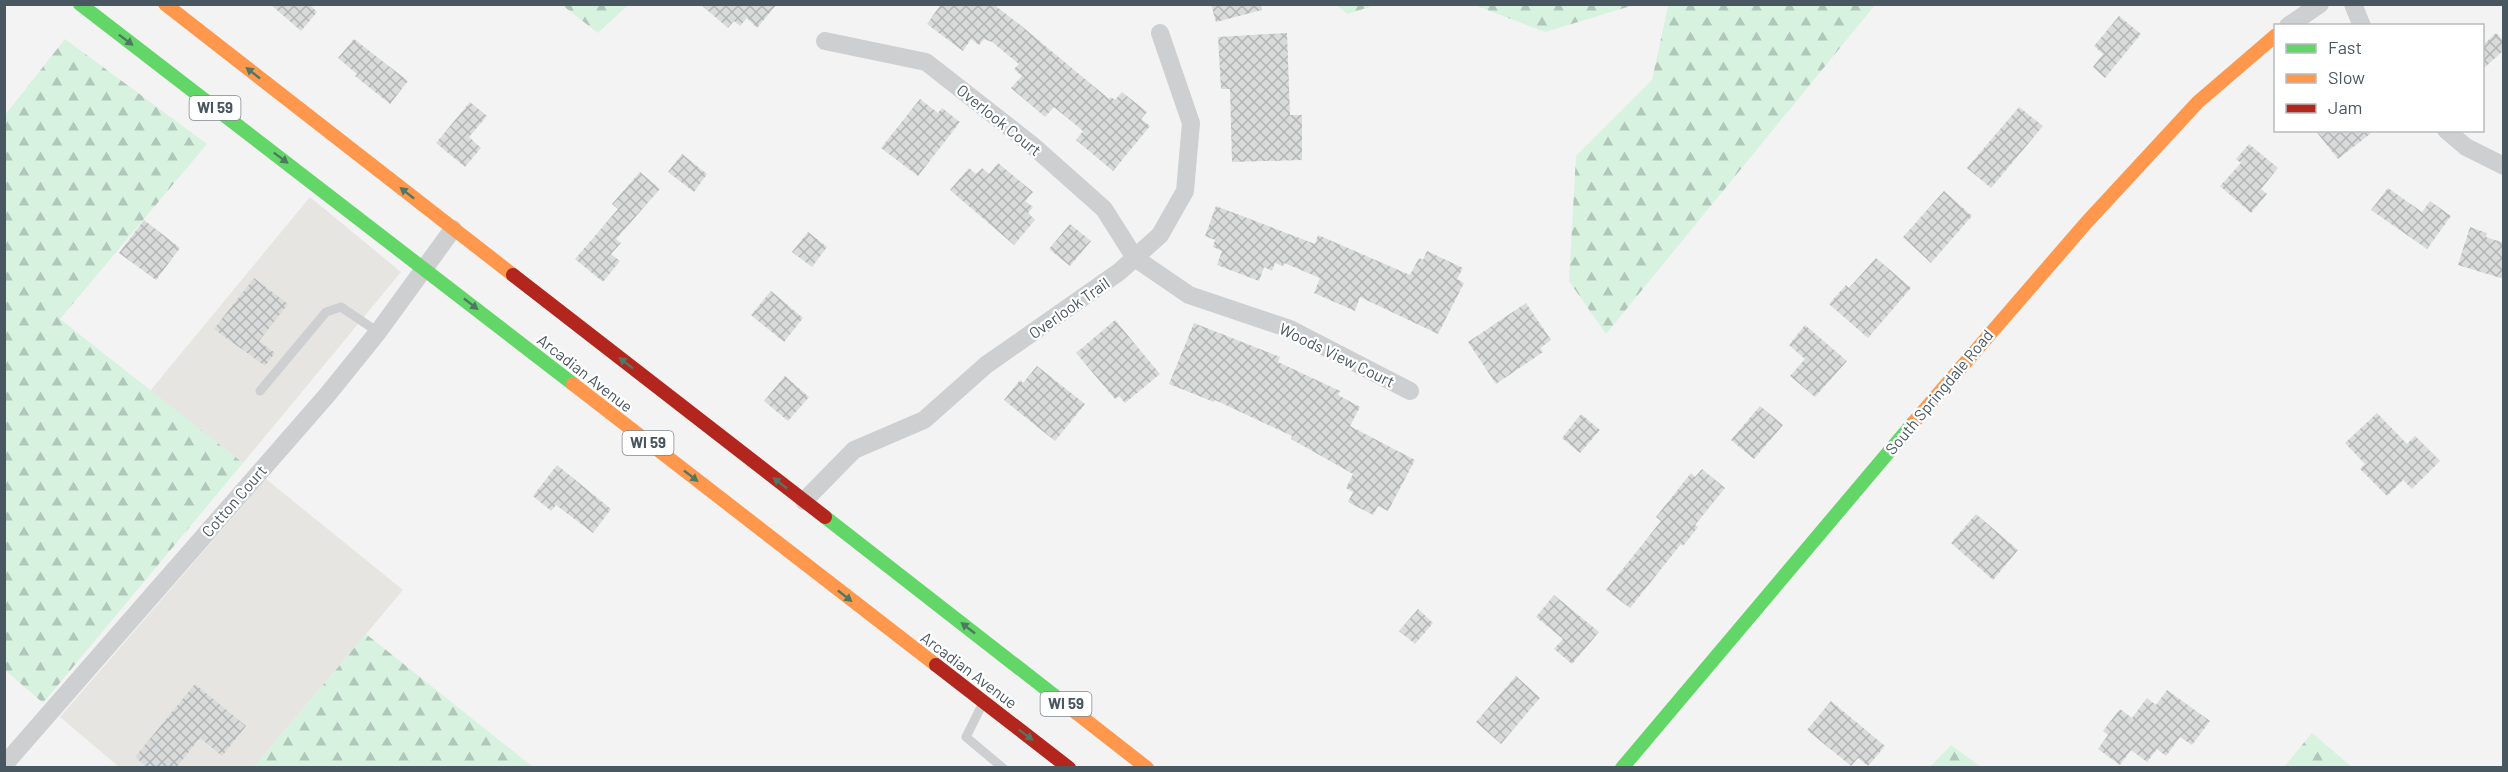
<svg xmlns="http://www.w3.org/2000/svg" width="2508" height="772" font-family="Barlow,sans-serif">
  <defs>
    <pattern id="forest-firs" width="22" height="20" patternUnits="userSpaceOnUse" patternTransform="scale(1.5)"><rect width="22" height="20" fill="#d8f2e0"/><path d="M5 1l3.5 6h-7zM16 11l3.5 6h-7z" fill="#b1c7b9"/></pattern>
    <pattern id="building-cross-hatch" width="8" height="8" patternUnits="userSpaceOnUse" patternTransform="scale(1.5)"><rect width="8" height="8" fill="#d9dbdb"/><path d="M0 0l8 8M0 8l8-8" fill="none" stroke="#b2b4b5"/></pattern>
  </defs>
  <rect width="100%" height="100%" fill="#f3f3f3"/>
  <g fill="#e6e5e2">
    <path d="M 310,197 L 401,272 L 243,463 L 150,391 Z"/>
    <path d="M 266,479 L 403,590 L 254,767 L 119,767 L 60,717 Z"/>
  </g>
  <g fill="url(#forest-firs)">
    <path d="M 562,5 L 628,5 L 598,33 Z"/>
    <path d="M 1336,5 L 1375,5 L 1348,14 Z"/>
    <path d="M 1474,5 L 1634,5 L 1545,32 Z"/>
    <path d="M 1666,5 L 1875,5 L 1606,334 L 1569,281 L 1576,156 L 1652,80 L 1668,6 Z"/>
    <path d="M 65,39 L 207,144 L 60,319 L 243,463 L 43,703 L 5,670 L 5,115 Z"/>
    <path d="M 366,634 L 533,767 L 254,767 Z"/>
    <path d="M 2312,733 L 2352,767 L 2284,767 Z"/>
    <path d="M 1951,745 L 1981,767 L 1930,767 Z"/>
  </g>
  <g fill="url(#building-cross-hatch)">
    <path d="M 270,4 L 309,4 L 317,12 L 301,31 Z"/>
    <path d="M 700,4 L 777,4 L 757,28 L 747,18 L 740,26 L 734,21 L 728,28 Z"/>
    <path d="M 941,4 L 993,4 L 1019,24 L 1109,99 L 1111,97 L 1115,100 L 1122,92 L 1147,112 L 1141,119 L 1150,126 L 1113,171 L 1076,140 L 1083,131 L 1054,107 L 1045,117 L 1011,88 L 1022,76 L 1014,69 L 1019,64 L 992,42 L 984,39 L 979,45 L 971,39 L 963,51 L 927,24 Z"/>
    <path d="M 1211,4 L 1261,4 L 1262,10 L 1216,22 Z"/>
    <path d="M 2119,16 L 2141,34 L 2105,78 L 2093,67 L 2103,54 L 2094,46 Z"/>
    <path d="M 1287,33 L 1290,115 L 1302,115 L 1302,160 L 1232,162 L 1230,89 L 1221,89 L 1218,37 Z"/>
    <path d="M 2496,33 L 2504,41 L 2504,50 L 2482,70 L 2482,46 Z"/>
    <path d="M 354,39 L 408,81 L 390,104 L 355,76 L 357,74 L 338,58 Z"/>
    <path d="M 920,99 L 938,113 L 942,108 L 960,122 L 918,176 L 881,148 Z"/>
    <path d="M 470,102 L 487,116 L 469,137 L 481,148 L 465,167 L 436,143 Z"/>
    <path d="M 2019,107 L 2043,126 L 1991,188 L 1967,168 Z"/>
    <path d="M 2315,130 L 2375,130 L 2338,159 Z"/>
    <path d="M 2249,144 L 2278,168 L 2261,189 L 2267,194 L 2251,213 L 2220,186 L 2241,163 L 2236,159 Z"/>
    <path d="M 682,154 L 707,174 L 694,192 L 668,172 Z"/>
    <path d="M 998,163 L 1033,192 L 1025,201 L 1033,207 L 1028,213 L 1035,220 L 1014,245 L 950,190 L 969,168 L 976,174 L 982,168 L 989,174 Z"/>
    <path d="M 640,172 L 660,189 L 616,239 L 621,243 L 611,254 L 620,261 L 603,282 L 575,259 L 618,209 L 612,204 Z"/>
    <path d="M 2388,188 L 2422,212 L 2430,201 L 2451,216 L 2427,249 L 2371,210 Z"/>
    <path d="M 1944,191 L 1972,216 L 1931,263 L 1903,237 Z"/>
    <path d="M 1216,206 L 1315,244 L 1318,235 L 1410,275 L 1419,258 L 1423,260 L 1427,251 L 1463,268 L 1457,279 L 1464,283 L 1438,334 L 1360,297 L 1355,311 L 1314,293 L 1320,278 L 1284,263 L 1283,266 L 1275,263 L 1272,271 L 1264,267 L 1259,281 L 1217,265 L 1222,251 L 1213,247 L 1215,240 L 1205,236 Z"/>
    <path d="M 144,220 L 180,248 L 156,280 L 119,253 Z"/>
    <path d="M 1070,224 L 1091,241 L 1070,266 L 1049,249 Z"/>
    <path d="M 2470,227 L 2487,233 L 2486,237 L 2504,243 L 2504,279 L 2458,265 Z"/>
    <path d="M 808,232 L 827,247 L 812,267 L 792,252 Z"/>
    <path d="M 1876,258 L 1911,288 L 1868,338 L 1829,304 L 1846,285 L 1849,288 Z"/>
    <path d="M 254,278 L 288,304 L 259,341 L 275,353 L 265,366 L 214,329 Z"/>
    <path d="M 771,291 L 803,318 L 784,342 L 751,315 Z"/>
    <path d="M 1526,303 L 1551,340 L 1540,348 L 1543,352 L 1496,384 L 1468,342 Z"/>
    <path d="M 1115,320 L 1160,374 L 1125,403 L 1119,396 L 1115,399 L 1076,353 Z"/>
    <path d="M 1194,323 L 1280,357 L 1278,362 L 1340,391 L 1338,395 L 1360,407 L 1350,426 L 1415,460 L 1388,511 L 1378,506 L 1373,515 L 1348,502 L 1353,492 L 1346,488 L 1353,474 L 1291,439 L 1292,436 L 1215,400 L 1214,402 L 1169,384 Z"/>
    <path d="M 1805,325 L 1847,361 L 1815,397 L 1790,376 L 1805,359 L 1789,345 Z"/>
    <path d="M 1037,366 L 1085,404 L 1055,441 L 1004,400 L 1020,380 L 1023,383 Z"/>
    <path d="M 785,376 L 809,397 L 788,421 L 764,401 Z"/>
    <path d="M 1760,406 L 1783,425 L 1754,459 L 1731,440 Z"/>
    <path d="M 2377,413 L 2407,444 L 2415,436 L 2440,461 L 2412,489 L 2403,480 L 2387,496 L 2360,469 L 2365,464 L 2345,443 Z"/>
    <path d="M 1581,414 L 1600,430 L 1580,453 L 1562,438 Z"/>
    <path d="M 557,465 L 611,509 L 593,533 L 556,505 L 551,511 L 533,496 Z"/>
    <path d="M 1702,469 L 1725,488 L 1695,525 L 1698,527 L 1683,546 L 1681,544 L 1630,608 L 1606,590 L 1661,521 L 1656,517 L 1691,473 L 1695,477 Z"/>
    <path d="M 1976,514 L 2018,550 L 1993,580 L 1951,543 Z"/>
    <path d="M 1554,595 L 1599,632 L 1572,664 L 1554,649 L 1563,639 L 1536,617 Z"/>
    <path d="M 1418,609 L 1433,623 L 1415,644 L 1399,631 Z"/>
    <path d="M 1516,676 L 1540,698 L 1501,744 L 1476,722 Z"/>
    <path d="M 195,684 L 246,726 L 222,756 L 200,738 L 176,768 L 148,768 L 135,757 Z"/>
    <path d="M 2167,690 L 2210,721 L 2192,745 L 2180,737 L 2166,756 L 2157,749 L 2147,762 L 2131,750 L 2120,765 L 2098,749 L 2108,735 L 2103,731 L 2120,709 L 2132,718 L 2147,698 L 2156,705 Z"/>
    <path d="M 1831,701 L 1885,746 L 1868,766 L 1858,758 L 1851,766 L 1807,730 Z"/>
  </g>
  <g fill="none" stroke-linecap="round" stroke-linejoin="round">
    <g stroke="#cdcfd1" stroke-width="9">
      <path d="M 260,391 L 326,312 L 341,307 L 378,332"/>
      <path d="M 981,707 L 966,737 L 1003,768"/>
    </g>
    <g stroke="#cdcfd1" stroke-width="18">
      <path d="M 2353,4 L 2362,26"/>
      <path d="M 2288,26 L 2320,4"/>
      <path d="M 825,41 L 926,62 L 1032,145 L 1104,209 L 1135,258 L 1189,295 L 1290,329 L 1410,391"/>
      <path d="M 2446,130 L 2466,147 L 2504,166"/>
      <path d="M 804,501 L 854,450 L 924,420 L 986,365 L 1119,272 L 1160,235 L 1185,191 L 1191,123 L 1160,33"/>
      <path d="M 4,765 L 328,394 L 378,332 L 453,229"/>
    </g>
    <g stroke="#63d668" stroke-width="14">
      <path d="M 80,4 L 573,384"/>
      <path d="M 825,517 L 1060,700"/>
      <path d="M 1622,768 L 1914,422"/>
    </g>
    <g stroke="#ff974d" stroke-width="14">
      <path d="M 165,4 L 513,275"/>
      <path d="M 573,384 L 936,665"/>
      <path d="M 1914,422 L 2086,223 L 2198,102 L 2276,35"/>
      <path d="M 1060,700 L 1147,768"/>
    </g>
    <g stroke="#b3261e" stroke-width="14">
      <path d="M 513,275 L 825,517"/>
      <path d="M 936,665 L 1069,768"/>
    </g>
  </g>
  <defs><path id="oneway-solid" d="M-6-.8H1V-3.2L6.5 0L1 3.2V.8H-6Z" transform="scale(1.5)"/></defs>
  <g fill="#507762">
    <use href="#oneway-solid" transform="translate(126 40) rotate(37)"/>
    <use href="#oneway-solid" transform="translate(253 73) rotate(-142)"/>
    <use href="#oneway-solid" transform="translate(281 158) rotate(37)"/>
    <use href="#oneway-solid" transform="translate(407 193) rotate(-142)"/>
    <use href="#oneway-solid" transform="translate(471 304) rotate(38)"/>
    <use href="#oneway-solid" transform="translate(626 363) rotate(-142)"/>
    <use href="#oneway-solid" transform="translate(691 476) rotate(38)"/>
    <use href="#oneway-solid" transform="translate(780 483) rotate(-142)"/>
    <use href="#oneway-solid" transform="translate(845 596) rotate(38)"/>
    <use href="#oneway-solid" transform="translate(968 628) rotate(-142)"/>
    <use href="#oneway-solid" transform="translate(1026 735) rotate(37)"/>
  </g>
  <g text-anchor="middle" stroke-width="4.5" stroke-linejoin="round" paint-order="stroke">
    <g fill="#fff" stroke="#808990" stroke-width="1.5">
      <rect x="189.5" y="96" width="51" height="24" rx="4.5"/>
      <rect x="622.5" y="431" width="51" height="24" rx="4.5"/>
      <rect x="1040.5" y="692" width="51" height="24" rx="4.5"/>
    </g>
    <g font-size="15" font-weight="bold" fill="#495760">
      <text x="215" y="113">WI 59</text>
      <text x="648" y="448">WI 59</text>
      <text x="1066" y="709">WI 59</text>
    </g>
    <g font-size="16" fill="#495760" stroke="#fff">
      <text transform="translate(999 120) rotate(39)" y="6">Overlook Court</text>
      <text transform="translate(1069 308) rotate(-35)" y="6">Overlook Trail</text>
      <text transform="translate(1337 355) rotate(26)" y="6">Woods View Court</text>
      <text transform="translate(585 373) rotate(38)" y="6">Arcadian Avenue</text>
      <text transform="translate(1939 392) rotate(-50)" y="6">South Springdale Road</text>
      <text transform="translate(234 501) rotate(-49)" y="6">Cotton Court</text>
      <text transform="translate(969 670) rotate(37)" y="6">Arcadian Avenue</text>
    </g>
  </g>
  <rect width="2508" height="772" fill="none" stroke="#495760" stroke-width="12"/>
  <rect x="2274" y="24" width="210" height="108" fill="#ffffff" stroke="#b6bcbf" stroke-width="1.5"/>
  <rect x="2286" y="44" width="30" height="9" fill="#63d668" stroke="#b6bcbf" stroke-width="1.5"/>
  <text x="2328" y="54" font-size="18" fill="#495760">Fast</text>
  <rect x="2286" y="74" width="30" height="9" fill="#ff974d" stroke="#b6bcbf" stroke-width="1.5"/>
  <text x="2328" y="84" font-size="18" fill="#495760">Slow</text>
  <rect x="2286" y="104" width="30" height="9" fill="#b3261e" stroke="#b6bcbf" stroke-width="1.5"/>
  <text x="2328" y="114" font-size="18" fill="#495760">Jam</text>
</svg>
